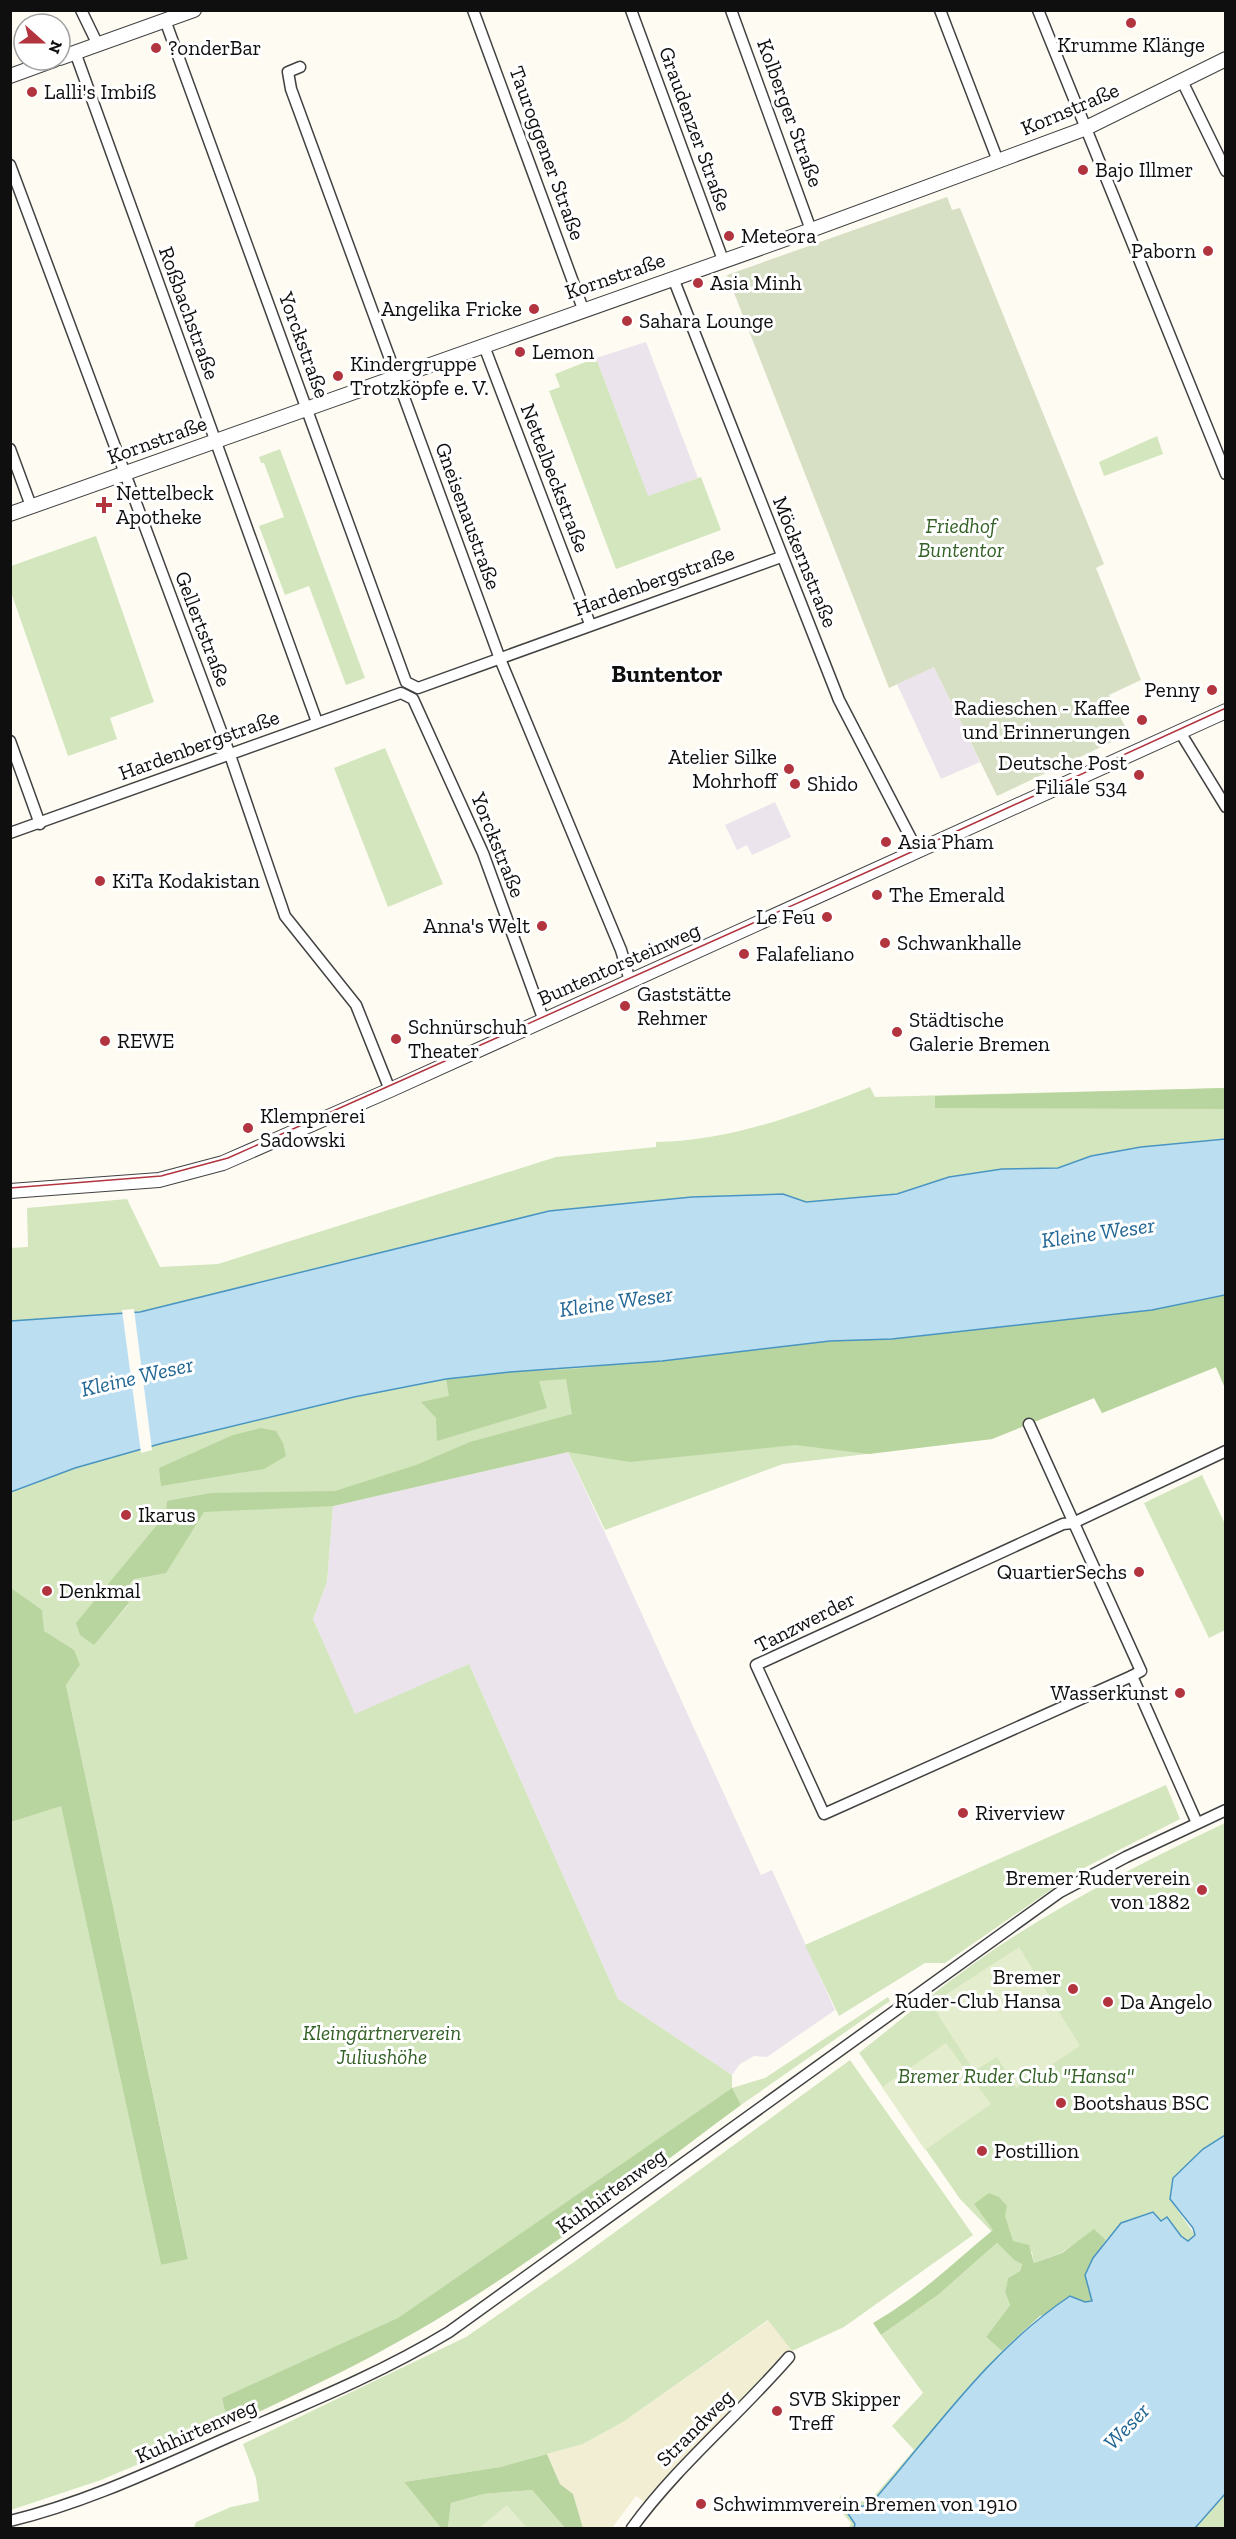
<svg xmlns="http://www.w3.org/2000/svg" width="1236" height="2539" font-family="'Zilla Slab',serif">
  <rect width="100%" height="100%" fill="#fefbf2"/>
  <g fill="#ebe4ec">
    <path d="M 646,342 L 698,478 L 648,497 L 596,358 Z"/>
    <path d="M 934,667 L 980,762 L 941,779 L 897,684 Z"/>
    <path d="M 775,802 L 791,837 L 752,855 L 747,845 L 737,850 L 725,825 Z"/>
    <path d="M 568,1452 L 761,1875 L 772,1870 L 835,2010 L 767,2057 L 754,2056 L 740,2064 L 732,2075 L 618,1999 L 469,1664 L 355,1715 L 313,1619 L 327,1582 L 333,1506 Z"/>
  </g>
  <path fill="#f2eed4" d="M 769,2320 L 792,2351 L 756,2391 L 646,2503 L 636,2496 L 612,2528 L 583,2528 L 573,2494 L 560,2484 L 547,2454 L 583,2444 L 623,2422 Z"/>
  <g fill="#d4e6be" fill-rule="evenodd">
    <path d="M 596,358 L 648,496 L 701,477 L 721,530 L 616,569 L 549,391 L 560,387 L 555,374 Z"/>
    <path d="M 1157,436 L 1163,454 L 1104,476 L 1099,462 Z"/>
    <path d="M 280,449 L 365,678 L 346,685 L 309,586 L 285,595 L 259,526 L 284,517 L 264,463 L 261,463 L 259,457 Z"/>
    <path d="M 96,536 L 154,702 L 110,718 L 117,739 L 68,756 L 11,592 L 11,566 Z"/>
    <path d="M 385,748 L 443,884 L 388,907 L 334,768 Z"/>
    <path d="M 870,1087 L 875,1097 L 1225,1088 L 1225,1139 L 1141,1147 L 1091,1156 L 1058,1168 L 1002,1169 L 949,1177 L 897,1194 L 806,1202 L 783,1194 L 692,1197 L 549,1211 L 140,1312 L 11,1321 L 10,1248 L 28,1247 L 27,1208 L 127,1199 L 160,1267 L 218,1264 L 556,1157 L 656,1147 L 656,1142 C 731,1141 801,1114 870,1087 Z"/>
    <path d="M 1225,1295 L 1225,1388 L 1216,1367 L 1102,1413 L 1094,1398 L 992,1439 L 783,1464 L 605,1530 L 568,1452 L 333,1506 L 327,1582 L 313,1619 L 355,1714 L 469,1664 L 618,1999 L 732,2075 L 732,2088 L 765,2078 L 888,1997 L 890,2001 L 741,2105 L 731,2089 L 398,2319 L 223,2398 L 229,2426 L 101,2480 L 11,2510 L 11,1822 L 61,1805 L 161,2265 L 188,2258 L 66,1685 L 80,1665 L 11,1664 L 11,1492 L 75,1468 L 163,1443 L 354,1397 L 446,1379 L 830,1341 L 892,1339 L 1152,1310 ZM 129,1604 L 94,1644 L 80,1635 Z"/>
    <path d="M 1202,1475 L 1225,1524 L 1225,1630 L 1209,1638 L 1144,1503 Z"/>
    <path d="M 1166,1785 L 1180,1819 L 1078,1871 L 945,1963 L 925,1963 L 839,2016 L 805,1945 Z"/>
    <path d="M 1225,1823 L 1225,2135 L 1203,2149 L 1170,2199 L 1195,2235 L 1188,2241 L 1181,2236 L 1167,2217 L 1161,2221 L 1121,2223 L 1106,2240 L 1095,2230 L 1061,2253 L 1034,2263 L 1032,2252 L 995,2235 L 960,2199 L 859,2053 C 910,2012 961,1970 1016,1935 C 1083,1892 1154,1857 1225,1823 Z"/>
    <path d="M 850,2060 L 973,2235 L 844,2327 L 792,2351 L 768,2320 L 623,2422 L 583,2444 L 500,2467 L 404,2482 L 441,2528 L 194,2528 L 196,2522 L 231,2507 L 259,2501 L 256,2478 L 243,2444 L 466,2337 L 574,2262 Z"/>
    <path d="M 997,2243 L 1014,2260 L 1022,2263 L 1020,2271 L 1008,2278 L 1005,2292 L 1010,2305 L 986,2337 L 1002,2351 L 869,2507 L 848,2503 L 844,2508 L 855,2524 L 854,2528 L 849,2528 L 851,2523 L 835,2504 L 841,2495 L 857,2501 L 869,2502 L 914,2450 L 892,2426 L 923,2393 L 881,2335 L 938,2295 Z"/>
    <path d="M 532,2490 L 565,2528 L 448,2528 L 451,2503 L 484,2494 Z"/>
    <path d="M 1225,2494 L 1225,2528 L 1195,2528 Z"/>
  </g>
  <g fill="#b9d59f">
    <path d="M 1225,1088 L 1225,1109 L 935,1108 L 935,1096 Z"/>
    <path d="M 1225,1295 L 1225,1388 L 1216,1367 L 1102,1413 L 1094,1398 L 992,1439 L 869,1454 L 795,1445 L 630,1462 L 568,1452 L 333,1506 L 204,1512 L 166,1573 L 134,1579 L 120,1594 L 129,1603 L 94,1645 L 80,1635 L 76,1623 L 166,1514 L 167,1501 L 211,1493 L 335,1491 L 416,1465 L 470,1442 L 572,1414 L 566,1379 L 539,1381 L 547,1408 L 437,1441 L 436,1418 L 421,1402 L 449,1396 L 446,1379 L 510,1372 L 574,1369 L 830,1341 L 892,1339 L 1152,1310 Z"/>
    <path d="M 261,1428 L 276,1431 L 283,1443 L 286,1456 L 264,1469 L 161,1486 L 159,1468 L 233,1435 Z"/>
    <path d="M 11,1588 L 42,1610 L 44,1631 L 74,1650 L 80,1665 L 66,1685 L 188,2259 L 161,2265 L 61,1806 L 11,1822 Z"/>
    <path d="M 732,2088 L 741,2105 C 634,2184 528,2268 412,2334 C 353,2368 290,2397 229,2426 L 222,2398 L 398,2318 Z"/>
    <path d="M 989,2193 L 999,2197 L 1007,2206 L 1005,2216 L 1013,2241 L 1029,2245 L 1034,2263 L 1062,2253 L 1094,2229 L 1106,2240 L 1093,2258 L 1085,2275 L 1092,2301 L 1040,2316 L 1002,2351 L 986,2337 L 1010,2305 L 1005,2292 L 1008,2278 L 1020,2271 L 1022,2264 L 1014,2260 L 997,2243 L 938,2295 L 881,2335 L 873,2323 C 921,2295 951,2265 993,2230 L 974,2204 Z"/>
    <path d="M 547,2454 L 560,2484 L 573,2494 L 583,2528 L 565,2528 L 532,2490 L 484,2494 L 451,2503 L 448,2528 L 441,2528 L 404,2482 L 500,2467 Z"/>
  </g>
  <path fill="#d7dfc4" d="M 947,197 L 952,210 L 960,208 L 1104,564 L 1096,568 L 1141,680 L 1109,695 L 1129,734 L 997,796 L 934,667 L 889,688 L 727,275 Z"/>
  <g fill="#e4eecf">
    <path d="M 1019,1947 L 1080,2046 L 1016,2088 L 997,2057 L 974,2071 L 937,2013 L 936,2001 Z"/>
    <path d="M 946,2043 L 991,2104 L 925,2150 L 882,2087 Z"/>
    <path d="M 507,2505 L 527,2528 L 479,2528 Z"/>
  </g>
  <g fill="#bbdef1" stroke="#4995c1" stroke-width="1.5">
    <path d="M 1225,1139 L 1225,1295 L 1152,1310 L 892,1339 L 830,1341 L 662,1361 L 510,1372 L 446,1379 L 354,1397 L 163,1443 L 75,1468 L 11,1492 L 11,1321 L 140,1312 L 549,1211 L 692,1197 L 783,1194 L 806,1202 L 897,1194 L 949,1177 L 1002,1169 L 1058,1168 L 1091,1156 L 1141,1147 Z"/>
    <path d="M 1225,2135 L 1225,2494 L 1195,2528 L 854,2528 L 855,2524 L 844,2508 L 848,2502 L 855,2506 L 869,2506 C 932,2434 989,2350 1070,2296 L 1085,2302 L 1092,2301 L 1085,2275 L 1093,2258 L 1121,2223 L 1153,2212 L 1161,2221 L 1167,2217 L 1181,2236 L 1188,2241 L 1195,2235 L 1193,2228 L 1170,2199 L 1173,2178 L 1203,2149 Z"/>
  </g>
  <path fill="#fefbf2" d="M 134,1309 L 152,1450 L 141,1453 L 122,1310 Z"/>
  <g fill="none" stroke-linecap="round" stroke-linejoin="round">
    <g stroke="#424242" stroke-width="13">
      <g id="minor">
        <path d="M 81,10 L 98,45"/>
        <path d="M 473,10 L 583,309"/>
        <path d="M 631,10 L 723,260"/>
        <path d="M 731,10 L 811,230"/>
        <path d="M 940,10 L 998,161"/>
        <path d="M 1038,10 L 1226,474"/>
        <path d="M 165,20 L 406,682 L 418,688 L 781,557"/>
        <path d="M 75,52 L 317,722"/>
        <path d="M 300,67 L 288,72 L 291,89 L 500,659 L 621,950 L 630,981"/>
        <path d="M 1182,81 L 1226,171"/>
        <path d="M 10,165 L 230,755 L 285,916 L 356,1005 L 390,1090"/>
        <path d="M 673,278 L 839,700 L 918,852"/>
        <path d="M 484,346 L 590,624"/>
        <path d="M 10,449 L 31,506"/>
        <path d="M 1180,732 L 1226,807"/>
        <path d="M 10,741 L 40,824"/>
        <path d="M 10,833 L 401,693 L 413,699 L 483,853 L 544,1021"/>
        <path d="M 1029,1424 L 1141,1671 L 1132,1676 L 1197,1823"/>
        <path d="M 1132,1676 L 824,1814 L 756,1665 L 1063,1524 L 1073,1523 L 1226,1451"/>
        <path d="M 10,2521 C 88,2502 158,2468 231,2436 C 305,2404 380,2374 449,2332 L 1060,1892 L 1126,1857 L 1226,1810"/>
        <path d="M 632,2528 C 677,2466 738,2416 789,2357"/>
      </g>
    </g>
    <g stroke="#424242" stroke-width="16">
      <g id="tertiary">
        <path d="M 60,58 L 194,10"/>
        <path d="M 10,76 L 54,60"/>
        <path d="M 10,514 L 811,230 L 1084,129 L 1226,59"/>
        <path d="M 10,1191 L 159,1180 L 223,1163 L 390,1090 L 1226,711"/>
      </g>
    </g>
    <use href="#minor" stroke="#fff" stroke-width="10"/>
    <use href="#tertiary" stroke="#fff" stroke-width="14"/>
    <path stroke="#b2343e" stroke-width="1.5" d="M 10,1188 L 161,1176 L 228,1158 L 885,864 L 1226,708"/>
  </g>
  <g fill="#b2343e" stroke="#fff" stroke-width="2">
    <circle cx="1131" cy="23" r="6"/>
    <circle cx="156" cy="48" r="6"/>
    <circle cx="32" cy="92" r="6"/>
    <circle cx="1083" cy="170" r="6"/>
    <circle cx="729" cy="236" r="6"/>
    <circle cx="1208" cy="251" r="6"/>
    <circle cx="698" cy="283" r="6"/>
    <circle cx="534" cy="309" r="6"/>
    <circle cx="627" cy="321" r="6"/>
    <circle cx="520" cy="352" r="6"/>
    <circle cx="338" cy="376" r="6"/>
    <path d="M101 496h6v6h6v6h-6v6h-6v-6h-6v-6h6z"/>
    <circle cx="1212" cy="690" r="6"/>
    <circle cx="1142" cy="720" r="6"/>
    <circle cx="789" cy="769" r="6"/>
    <circle cx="1139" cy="775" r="6"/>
    <circle cx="795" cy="784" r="6"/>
    <circle cx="886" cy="842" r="6"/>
    <circle cx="100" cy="881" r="6"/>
    <circle cx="877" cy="895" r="6"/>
    <circle cx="827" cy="917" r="6"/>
    <circle cx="542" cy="926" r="6"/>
    <circle cx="885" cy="943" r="6"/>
    <circle cx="744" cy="954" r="6"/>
    <circle cx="625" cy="1006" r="6"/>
    <circle cx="897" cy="1032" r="6"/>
    <circle cx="396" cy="1039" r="6"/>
    <circle cx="105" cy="1041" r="6"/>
    <circle cx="248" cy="1128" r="6"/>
    <circle cx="126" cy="1515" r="6"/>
    <circle cx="1139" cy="1572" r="6"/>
    <circle cx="47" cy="1591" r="6"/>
    <circle cx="1180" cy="1693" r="6"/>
    <circle cx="963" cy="1813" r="6"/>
    <circle cx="1202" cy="1890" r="6"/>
    <circle cx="1073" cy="1989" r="6"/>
    <circle cx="1108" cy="2002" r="6"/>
    <circle cx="1061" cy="2103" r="6"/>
    <circle cx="982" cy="2151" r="6"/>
    <circle cx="777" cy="2411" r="6"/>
    <circle cx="701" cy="2504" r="6"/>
  </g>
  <g text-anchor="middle" stroke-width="6" stroke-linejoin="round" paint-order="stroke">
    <g font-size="21" fill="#0f0f0f" stroke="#fff" text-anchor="start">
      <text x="1131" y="52" text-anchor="middle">Krumme Klänge</text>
      <text x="168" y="55">?onderBar</text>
      <text x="44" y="99">Lalli's Imbiß</text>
      <text x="1095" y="177">Bajo Illmer</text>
      <text x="741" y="243">Meteora</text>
      <text x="1196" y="258" text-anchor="end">Paborn</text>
      <text x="710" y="290">Asia Minh</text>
      <text x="522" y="316" text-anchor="end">Angelika Fricke</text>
      <text x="639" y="328">Sahara Lounge</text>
      <text x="532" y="359">Lemon</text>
      <text x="350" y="371">Kindergruppe<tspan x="350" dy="24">Trotzköpfe e. V.</tspan></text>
      <text x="116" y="500">Nettelbeck<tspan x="116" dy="24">Apotheke</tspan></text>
      <text x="1200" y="697" text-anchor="end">Penny</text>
      <text x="1130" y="715" text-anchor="end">Radieschen - Kaffee<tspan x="1130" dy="24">und Erinnerungen</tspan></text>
      <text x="777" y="764" text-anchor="end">Atelier Silke<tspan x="777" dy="24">Mohrhoff</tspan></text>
      <text x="1127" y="770" text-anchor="end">Deutsche Post<tspan x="1127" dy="24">Filiale 534</tspan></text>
      <text x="807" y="791">Shido</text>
      <text x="898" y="849">Asia Pham</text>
      <text x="112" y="888">KiTa Kodakistan</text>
      <text x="889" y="902">The Emerald</text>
      <text x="815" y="924" text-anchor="end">Le Feu</text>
      <text x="530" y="933" text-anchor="end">Anna's Welt</text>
      <text x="897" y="950">Schwankhalle</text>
      <text x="756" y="961">Falafeliano</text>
      <text x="637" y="1001">Gaststätte<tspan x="637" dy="24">Rehmer</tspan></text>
      <text x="909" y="1027">Städtische<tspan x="909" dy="24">Galerie Bremen</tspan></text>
      <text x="408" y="1034">Schnürschuh<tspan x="408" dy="24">Theater</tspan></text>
      <text x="117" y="1048">REWE</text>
      <text x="260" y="1123">Klempnerei<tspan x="260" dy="24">Sadowski</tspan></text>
      <text x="138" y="1522">Ikarus</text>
      <text x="1127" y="1579" text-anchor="end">QuartierSechs</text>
      <text x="59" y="1598">Denkmal</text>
      <text x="1168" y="1700" text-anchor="end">Wasserkunst</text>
      <text x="975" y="1820">Riverview</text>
      <text x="1190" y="1885" text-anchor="end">Bremer Ruderverein<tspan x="1190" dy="24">von 1882</tspan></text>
      <text x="1061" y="1984" text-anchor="end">Bremer<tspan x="1061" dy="24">Ruder-Club Hansa</tspan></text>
      <text x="1120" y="2009">Da Angelo</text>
      <text x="1073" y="2110">Bootshaus BSC</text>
      <text x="994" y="2158">Postillion</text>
      <text x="789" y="2406">SVB Skipper<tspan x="789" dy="24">Treff</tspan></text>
      <text x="713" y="2511">Schwimmverein Bremen von 1910</text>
    </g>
    <g font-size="21" fill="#0f0f0f" stroke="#fff">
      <text transform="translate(1070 109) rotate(-23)" y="7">Kornstraße</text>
      <text transform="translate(790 113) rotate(70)" y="7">Kolberger Straße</text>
      <text transform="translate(695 129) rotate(70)" y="7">Graudenzer Straße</text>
      <text transform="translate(547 153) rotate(70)" y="7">Tauroggener Straße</text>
      <text transform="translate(615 276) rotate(-19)" y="7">Kornstraße</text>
      <text transform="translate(189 313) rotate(70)" y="7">Roßbachstraße</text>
      <text transform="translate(304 345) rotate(70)" y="7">Yorckstraße</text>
      <text transform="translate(157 440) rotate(-20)" y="7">Kornstraße</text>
      <text transform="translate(555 478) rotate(69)" y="7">Nettelbeckstraße</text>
      <text transform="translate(468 516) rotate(70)" y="7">Gneisenaustraße</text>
      <text transform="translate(805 562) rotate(68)" y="7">Möckernstraße</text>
      <text transform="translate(654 581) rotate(-20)" y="7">Hardenbergstraße</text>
      <text transform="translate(203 629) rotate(69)" y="7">Gellertstraße</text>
      <text transform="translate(199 745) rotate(-20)" y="7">Hardenbergstraße</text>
      <text transform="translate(498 845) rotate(68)" y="7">Yorckstraße</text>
      <text transform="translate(619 964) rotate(-24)" y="7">Buntentorsteinweg</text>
      <text transform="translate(805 1622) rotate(-27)" y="7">Tanzwerder</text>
      <text transform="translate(611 2191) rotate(-36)" y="7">Kuhhirtenweg</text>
      <text transform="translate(695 2428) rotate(-45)" y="7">Strandweg</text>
      <text transform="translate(196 2431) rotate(-24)" y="7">Kuhhirtenweg</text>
    </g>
    <g font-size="21" font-style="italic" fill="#336125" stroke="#fff">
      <text x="961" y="533">Friedhof<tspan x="961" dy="24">Buntentor</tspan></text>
      <text x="382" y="2040">Kleingärtnerverein<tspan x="382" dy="24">Juliushöhe</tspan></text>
      <text x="1016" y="2083">Bremer Ruder Club "Hansa"</text>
    </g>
    <g font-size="22" font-style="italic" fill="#236795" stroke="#fff">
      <text transform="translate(1098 1232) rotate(-8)" y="8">Kleine Weser</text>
      <text transform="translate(616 1301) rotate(-8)" y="8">Kleine Weser</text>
      <text transform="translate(137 1376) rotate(-13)" y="8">Kleine Weser</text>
      <text transform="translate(1126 2426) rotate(-46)" y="8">Weser</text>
    </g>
    <g font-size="24" font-weight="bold" fill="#0f0f0f" stroke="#fff">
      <text x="667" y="682">Buntentor</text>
    </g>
  </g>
  <rect width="1236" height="2539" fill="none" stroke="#0f0f0f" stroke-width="24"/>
  <g transform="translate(42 42) rotate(111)"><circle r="28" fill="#ffffff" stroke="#9f9f9f" stroke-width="1.5"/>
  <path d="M0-4.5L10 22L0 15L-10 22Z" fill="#b2343e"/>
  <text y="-9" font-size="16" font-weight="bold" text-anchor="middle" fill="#0f0f0f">N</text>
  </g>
</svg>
